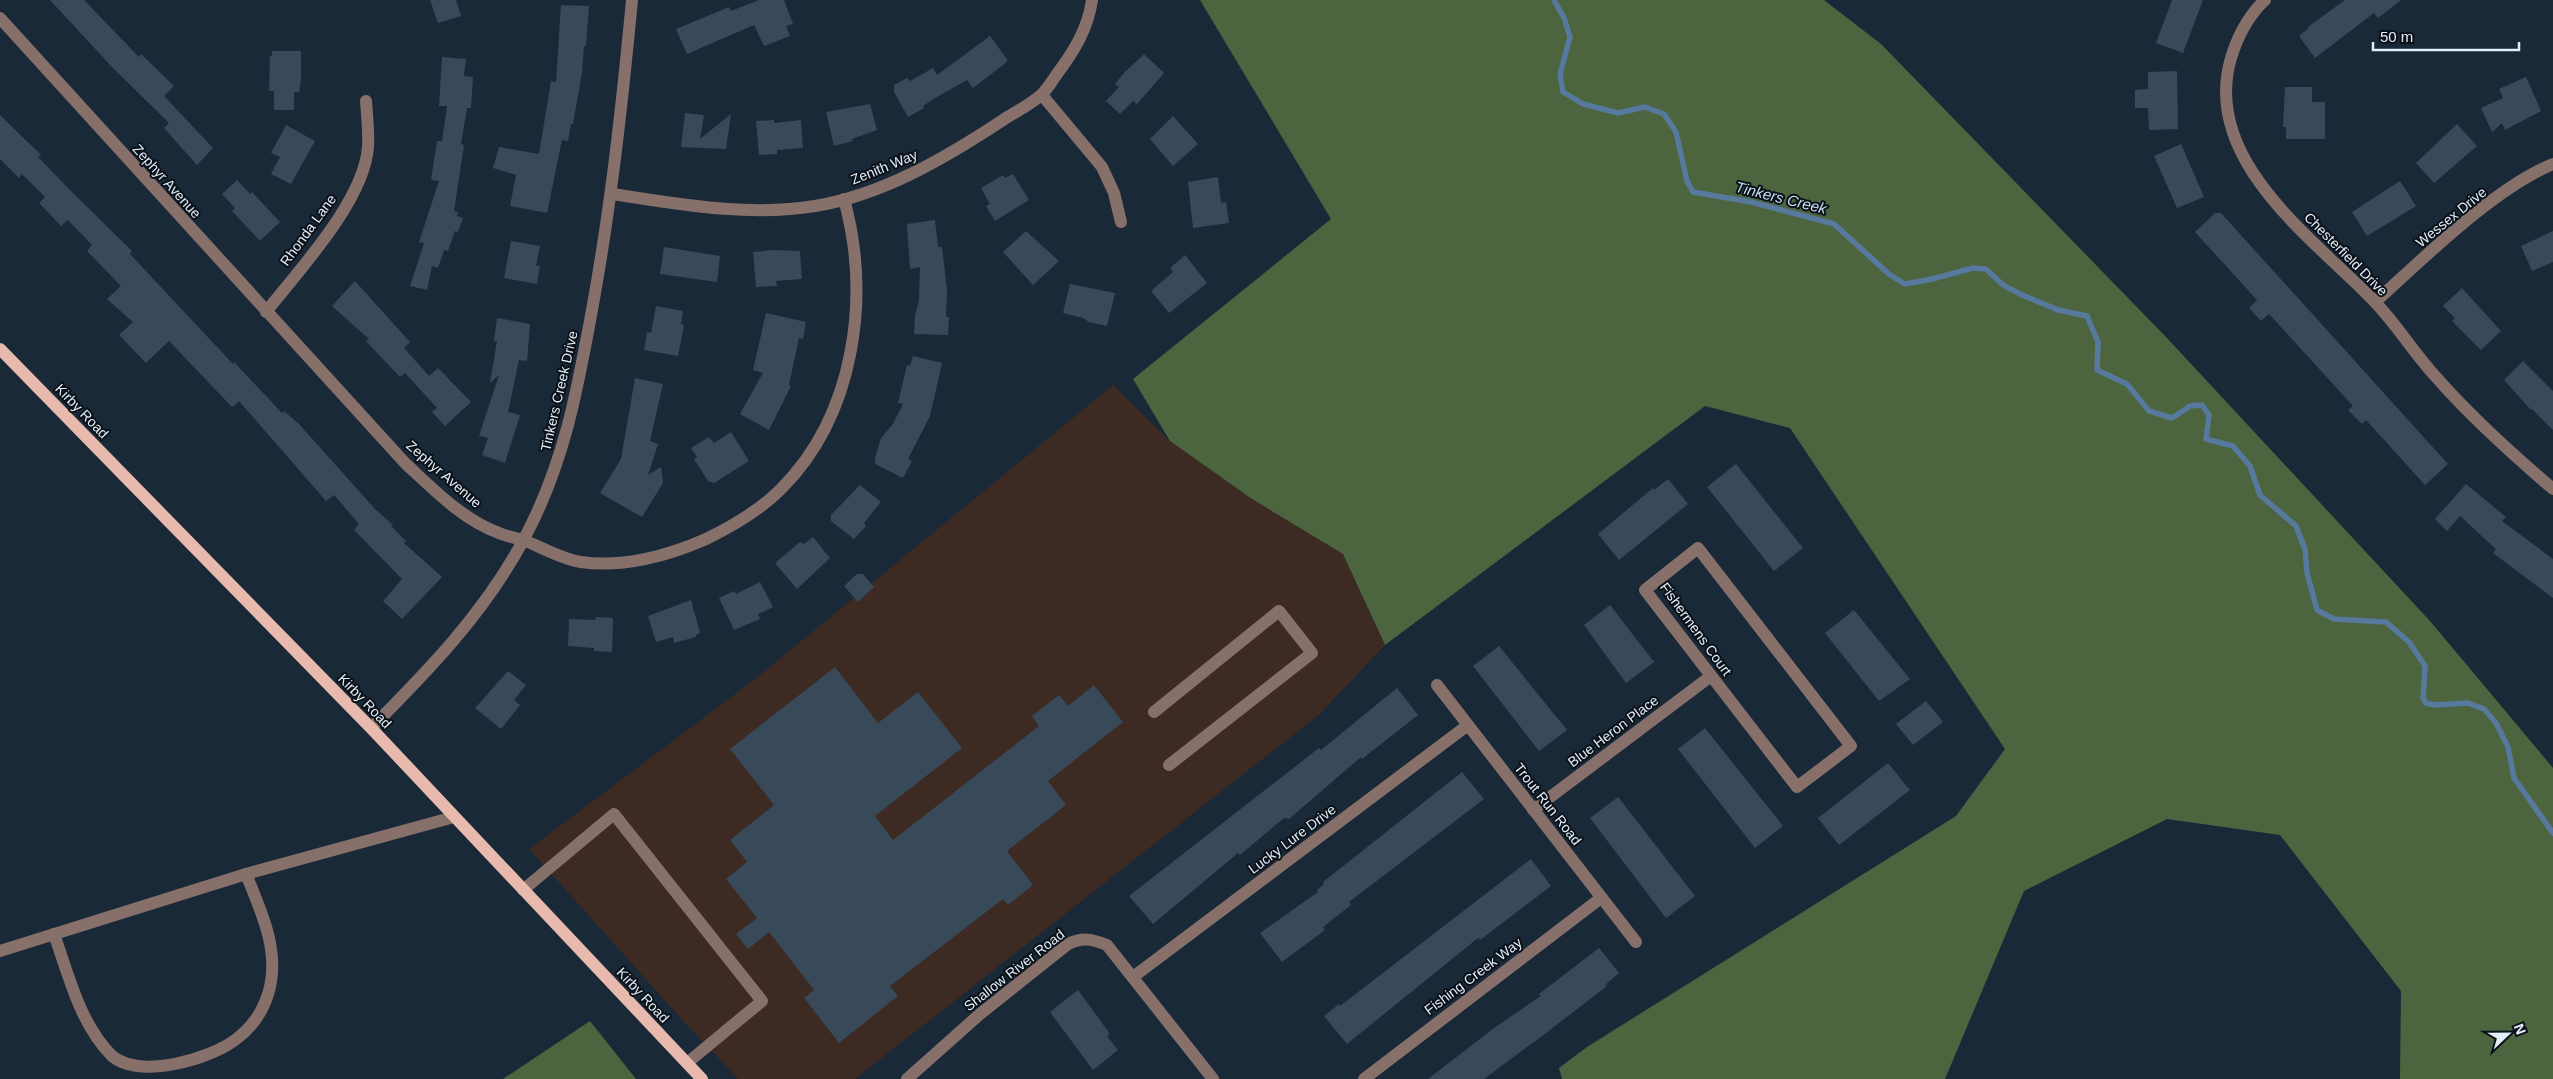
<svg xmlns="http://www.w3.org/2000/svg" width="2553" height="1079" font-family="Arial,sans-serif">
  <rect width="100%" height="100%" fill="#192938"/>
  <path fill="#3c2a23" d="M 1113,385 L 1170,441 L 1252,499 L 1343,554 L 1385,645 L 1320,714 L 855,1079 L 738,1079 L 685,1023 L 529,849 L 755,679 Z"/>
  <g fill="#4c653e">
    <path d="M 1200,0 L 1824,0 L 1881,44 L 2166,337 L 2430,621 L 2553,768 L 2553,1079 L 2400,1079 L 2401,991 L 2280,835 L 2167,819 L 2024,891 L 1945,1079 L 1562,1079 L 1559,1068 L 1587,1047 L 1956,816 L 2005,749 L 1790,428 L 1705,406 L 1385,645 L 1343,554 L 1252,499 L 1170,441 L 1133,379 L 1331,219 Z"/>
    <path d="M 590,1021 L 636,1079 L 503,1079 Z"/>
  </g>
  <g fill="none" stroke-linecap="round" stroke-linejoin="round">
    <path stroke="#57799d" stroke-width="5.5" d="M 1554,0 L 1564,18 L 1570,37 L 1560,74 L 1563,92 L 1583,104 L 1618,113 L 1645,107 L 1664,114 L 1676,132 L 1687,181 L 1693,192 L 1751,202 L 1834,224 L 1890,275 L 1905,284 L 1932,279 L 1973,268 L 1986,269 L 2003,285 L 2020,294 L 2058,310 L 2087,316 L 2098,342 L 2097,370 L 2127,384 L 2149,411 L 2172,418 L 2190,406 L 2202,405 L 2209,415 L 2206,439 L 2233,446 L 2250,466 L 2260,495 L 2296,526 L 2305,549 L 2307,573 L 2317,610 L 2334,619 L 2386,622 L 2409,642 L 2425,666 L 2423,698 L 2426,703 L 2434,705 L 2468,703 L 2484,709 L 2496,723 L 2508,747 L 2514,778 L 2553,833"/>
  </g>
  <g fill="#38495a">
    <path d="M 50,0 L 84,0 L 139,57 L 141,54 L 174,86 L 164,96 L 213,148 L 197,165 L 164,128 L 169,123 L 111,66 Z"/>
    <path d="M 430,0 L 456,0 L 461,16 L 438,23 Z"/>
    <path d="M 759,0 L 784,0 L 793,24 L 786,26 L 790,36 L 764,46 L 754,25 L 687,54 L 676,29 L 729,7 L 731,11 Z"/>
    <path d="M 2172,0 L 2203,0 L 2183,53 L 2156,43 Z"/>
    <path d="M 2345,0 L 2401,0 L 2378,18 L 2374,13 L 2315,58 L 2299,36 L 2309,28 L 2308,27 Z"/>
    <path d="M 561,5 L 589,6 L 586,46 L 584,46 L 582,73 L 573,124 L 571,124 L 568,141 L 562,140 L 547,213 L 510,206 L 516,175 L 493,168 L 499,147 L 539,154 L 551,81 L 556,82 Z"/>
    <path d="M 990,36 L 1007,59 L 1007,62 L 973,88 L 967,80 L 935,98 L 923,106 L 924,108 L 908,117 L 894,92 L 894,85 L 907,78 L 910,81 L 933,68 L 937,75 Z"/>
    <path d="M 272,51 L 301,51 L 301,79 L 299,92 L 294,92 L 294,110 L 274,110 L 274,91 L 269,91 L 270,56 L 272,56 Z"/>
    <path d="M 1144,54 L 1164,73 L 1137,104 L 1133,101 L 1120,114 L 1106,101 L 1119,87 L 1115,84 L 1124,73 Z"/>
    <path d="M 442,57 L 466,59 L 464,76 L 473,77 L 471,108 L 467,108 L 461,144 L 464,145 L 454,211 L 458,212 L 457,216 L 463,218 L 458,232 L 455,231 L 448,251 L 444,250 L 438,268 L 432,266 L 427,290 L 410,286 L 424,243 L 419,242 L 439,181 L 431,180 L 437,141 L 442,141 L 447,106 L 439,106 Z"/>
    <path d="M 2177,71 L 2178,129 L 2149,130 L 2148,108 L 2135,108 L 2135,90 L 2148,89 L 2148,72 Z"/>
    <path d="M 2526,77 L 2541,111 L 2505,130 L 2502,123 L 2492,132 L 2481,108 L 2503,98 L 2499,89 Z"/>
    <path d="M 2285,87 L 2312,87 L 2312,102 L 2325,102 L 2325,139 L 2286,139 L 2286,127 L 2283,127 Z"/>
    <path d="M 870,104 L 877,130 L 852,139 L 853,141 L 834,146 L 826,112 Z"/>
    <path d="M 685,113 L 704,115 L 700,139 L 731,114 L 726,149 L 681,147 Z"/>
    <path d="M 0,115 L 41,155 L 38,157 L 70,190 L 132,251 L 130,254 L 233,364 L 234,362 L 282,413 L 284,411 L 299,424 L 375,509 L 393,525 L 391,526 L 406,541 L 404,543 L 442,577 L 402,619 L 383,601 L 402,579 L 354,530 L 359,524 L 334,495 L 326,501 L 239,401 L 232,407 L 169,341 L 146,363 L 119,335 L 133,322 L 107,299 L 121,286 L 87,251 L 92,245 L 68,220 L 61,226 L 39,203 L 45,197 L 22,174 L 19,178 L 0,159 Z"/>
    <path d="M 1173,116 L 1198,144 L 1173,166 L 1150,139 Z"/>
    <path d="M 774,120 L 774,123 L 801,120 L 803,148 L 777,150 L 777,154 L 759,155 L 756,121 Z"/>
    <path d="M 2457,124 L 2477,146 L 2434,183 L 2416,163 Z"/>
    <path d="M 286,125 L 315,141 L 291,184 L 271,174 L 280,157 L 271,153 Z"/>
    <path d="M 2181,144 L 2204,197 L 2177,208 L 2154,156 Z"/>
    <path d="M 1013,174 L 1029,200 L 995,221 L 986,206 L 990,204 L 981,188 L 1003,175 L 1005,178 Z"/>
    <path d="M 1218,177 L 1221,203 L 1226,202 L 1229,223 L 1193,228 L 1188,182 Z"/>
    <path d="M 237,180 L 250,194 L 252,192 L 280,222 L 260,241 L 232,211 L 235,208 L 222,194 Z"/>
    <path d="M 2400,181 L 2416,206 L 2367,236 L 2352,212 Z"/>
    <path d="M 2215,213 L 2221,213 L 2448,464 L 2425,485 L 2366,420 L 2362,424 L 2348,410 L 2353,406 L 2269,314 L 2261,321 L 2249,308 L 2257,300 L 2195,232 Z"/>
    <path d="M 935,220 L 938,247 L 942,247 L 947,290 L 946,317 L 949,317 L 948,335 L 914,334 L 915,315 L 919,301 L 920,267 L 910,269 L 907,224 Z"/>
    <path d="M 1026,231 L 1059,261 L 1033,285 L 1003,252 Z"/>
    <path d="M 2553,231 L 2553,262 L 2532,271 L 2521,246 Z"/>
    <path d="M 511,241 L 540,246 L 536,266 L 540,266 L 537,284 L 504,278 Z"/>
    <path d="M 664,247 L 720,256 L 717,282 L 660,274 Z"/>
    <path d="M 773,250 L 800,251 L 802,279 L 776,281 L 777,286 L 756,287 L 753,252 Z"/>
    <path d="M 1185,255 L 1207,283 L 1169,313 L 1151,291 L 1173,272 L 1170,268 Z"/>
    <path d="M 355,281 L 410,342 L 404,348 L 429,376 L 438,368 L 471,402 L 445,426 L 432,412 L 437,408 L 405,373 L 400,377 L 366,341 L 369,339 L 332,306 Z"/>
    <path d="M 1070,284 L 1115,293 L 1107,326 L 1089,322 L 1083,318 L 1063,313 Z"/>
    <path d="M 2462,288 L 2501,331 L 2481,350 L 2452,321 L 2455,318 L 2443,306 Z"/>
    <path d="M 656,306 L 683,311 L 681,324 L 684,325 L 678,356 L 644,350 L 647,332 L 651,333 Z"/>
    <path d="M 766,313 L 806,322 L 803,339 L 799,338 L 789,385 L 791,386 L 769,430 L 740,414 L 763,373 L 753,370 Z"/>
    <path d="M 497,318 L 530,324 L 527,361 L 519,360 L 508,412 L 520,415 L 505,463 L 482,455 L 488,438 L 479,436 L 499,375 L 490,383 L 497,341 L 494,341 Z"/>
    <path d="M 913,356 L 942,363 L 930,416 L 908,459 L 912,461 L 903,478 L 875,464 L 875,458 L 881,438 L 893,424 L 903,404 L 898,403 L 907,365 L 910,366 Z"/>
    <path d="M 2523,361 L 2553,391 L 2553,430 L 2532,409 L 2531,410 L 2504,380 Z"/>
    <path d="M 635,378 L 663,384 L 650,441 L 658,444 L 648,475 L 661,467 L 663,483 L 642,517 L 600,493 L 621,459 Z"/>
    <path d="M 731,432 L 749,461 L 714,483 L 708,481 L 694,459 L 697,457 L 691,448 L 709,437 L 714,443 Z"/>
    <path d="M 1736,464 L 1803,548 L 1774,571 L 1707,487 Z"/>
    <path d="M 1668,479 L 1688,504 L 1619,560 L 1598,534 L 1653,488 L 1654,490 Z"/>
    <path d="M 2466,484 L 2506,517 L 2502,521 L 2553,559 L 2553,598 L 2493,553 L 2496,549 L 2460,516 L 2447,531 L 2435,519 Z"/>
    <path d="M 860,485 L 881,502 L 864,523 L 866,526 L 854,539 L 831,521 L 831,515 Z"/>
    <path d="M 813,537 L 830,558 L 797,589 L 775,563 L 800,542 L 804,544 Z"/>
    <path d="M 857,574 L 863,574 L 874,587 L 858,602 L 844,586 Z"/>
    <path d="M 760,582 L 773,607 L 758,614 L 760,619 L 734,630 L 719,598 L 734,591 L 736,594 Z"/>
    <path d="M 691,600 L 700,633 L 696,635 L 696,637 L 674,643 L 673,637 L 656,642 L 648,616 Z"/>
    <path d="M 1610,605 L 1654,662 L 1626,683 L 1584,625 Z"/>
    <path d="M 1854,610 L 1910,679 L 1879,701 L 1825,633 Z"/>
    <path d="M 596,617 L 613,618 L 612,652 L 594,651 L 594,648 L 568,646 L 569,619 L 595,620 Z"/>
    <path d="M 1499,646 L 1567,730 L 1539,751 L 1473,666 Z"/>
    <path d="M 835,667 L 878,723 L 918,692 L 962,748 L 875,816 L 893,840 L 1039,726 L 1032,716 L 1059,695 L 1068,706 L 1094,685 L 1123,722 L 1048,781 L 1066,805 L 1007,851 L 1033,885 L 1008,905 L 1003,899 L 890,986 L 898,996 L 839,1043 L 804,998 L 814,990 L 769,932 L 748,949 L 736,934 L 757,918 L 726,879 L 747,862 L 730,840 L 774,805 L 730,749 Z"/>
    <path d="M 508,671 L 526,685 L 514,700 L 520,705 L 501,729 L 475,708 Z"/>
    <path d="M 1397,688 L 1418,715 L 1362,759 L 1361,757 L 1289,819 L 1284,818 L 1240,855 L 1238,853 L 1153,924 L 1129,896 L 1319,748 L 1321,750 Z"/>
    <path d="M 1926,701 L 1943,722 L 1913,745 L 1896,724 Z"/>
    <path d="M 1705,728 L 1783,826 L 1755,848 L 1678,749 Z"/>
    <path d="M 1888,763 L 1910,790 L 1839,845 L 1818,818 Z"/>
    <path d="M 1462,772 L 1484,799 L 1349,902 L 1351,905 L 1323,927 L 1325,930 L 1282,962 L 1260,933 L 1318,892 L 1317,890 L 1324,884 L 1323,882 Z"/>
    <path d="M 1618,797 L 1695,896 L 1666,918 L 1590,818 Z"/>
    <path d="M 1531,859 L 1551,886 L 1480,940 L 1478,938 L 1347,1044 L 1324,1016 L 1339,1004 L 1340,1006 Z"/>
    <path d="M 1599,948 L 1619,973 L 1605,985 L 1607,986 L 1546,1033 L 1484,1079 L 1428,1079 L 1494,1028 L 1541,996 L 1539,994 Z"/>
    <path d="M 1078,990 L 1110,1034 L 1107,1036 L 1118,1050 L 1093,1070 L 1050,1012 Z"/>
  </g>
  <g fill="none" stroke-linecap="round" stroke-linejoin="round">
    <g stroke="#87706a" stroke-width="12">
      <path d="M 2265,0 C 2248,16 2238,35 2231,58 C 2201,160 2313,238 2374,301 C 2397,325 2414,353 2436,377 C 2472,418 2512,454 2553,489"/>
      <path d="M 0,18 L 405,463 C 433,489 463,520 499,533 C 508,537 518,538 528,542 C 545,549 562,559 581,562 C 622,568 668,556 706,539 C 733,526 760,510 781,489 C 855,415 871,297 844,199"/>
      <path d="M 1042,95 L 1102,167 L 1114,193 L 1121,222"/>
      <path d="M 612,194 C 679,204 747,217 815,206 C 883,195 947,157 1003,120 C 1015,112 1030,105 1041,95 C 1047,90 1052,81 1057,74 C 1074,51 1088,29 1092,0"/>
      <path d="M 2375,302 C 2423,259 2494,188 2553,164"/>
      <path d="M 266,312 C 299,270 364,201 368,147 C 369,132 367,116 366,101"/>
      <path d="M 1698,548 L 1851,746 L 1797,787 L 1645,590 Z"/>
      <path d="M 1437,685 L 1636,942"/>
      <path d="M 1154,712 L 1279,611 L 1312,653 L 1169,765"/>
      <path d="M 371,728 C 429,670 485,612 524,539 C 564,464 577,392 592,310 C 611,206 622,105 632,0"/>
      <path d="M 1533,810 L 1711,676"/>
      <path d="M 523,890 L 614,814 L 762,1001 L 687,1063"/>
      <path d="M 54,934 C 69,976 80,1024 112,1056 C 140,1079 208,1060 235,1040 C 253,1027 265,1008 270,987 C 279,948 260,909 246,874"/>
      <path d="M 0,951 L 246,874 L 454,817"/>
      <path d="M 1133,977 L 1468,725"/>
      <path d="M 907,1079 L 980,1014 L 1068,944 C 1083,937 1092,939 1107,945 L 1213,1079"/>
      <path d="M 1364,1079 L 1601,898"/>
    </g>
    <path stroke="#e8b9ad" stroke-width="12" d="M 0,349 L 371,728 L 702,1079"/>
  </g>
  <g text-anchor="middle" stroke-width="4" stroke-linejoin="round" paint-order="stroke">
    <g font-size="14" fill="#e4eef9" stroke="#0a1118">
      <text transform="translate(884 167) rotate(-22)" y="5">Zenith Way</text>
      <text transform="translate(167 181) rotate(48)" y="5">Zephyr Avenue</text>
      <text transform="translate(2451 217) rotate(-39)" y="5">Wessex Drive</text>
      <text transform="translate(308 230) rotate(-54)" y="5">Rhonda Lane</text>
      <text transform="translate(2346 254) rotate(45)" y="5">Chesterfield Drive</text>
      <text transform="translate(559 391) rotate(-77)" y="5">Tinkers Creek Drive</text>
      <text transform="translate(82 411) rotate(46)" y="5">Kirby Road</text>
      <text transform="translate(444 474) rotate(41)" y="5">Zephyr Avenue</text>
      <text transform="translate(1696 629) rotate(54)" y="5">Fishermens Court</text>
      <text transform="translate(365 701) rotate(46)" y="5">Kirby Road</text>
      <text transform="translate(1613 731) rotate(-37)" y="5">Blue Heron Place</text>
      <text transform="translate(1548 804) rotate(52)" y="5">Trout Run Road</text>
      <text transform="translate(1292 839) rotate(-37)" y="5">Lucky Lure Drive</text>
      <text transform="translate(1014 970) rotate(-38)" y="5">Shallow River Road</text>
      <text transform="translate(1473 976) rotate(-37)" y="5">Fishing Creek Way</text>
      <text transform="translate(643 995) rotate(47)" y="5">Kirby Road</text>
    </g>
    <g font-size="15" font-style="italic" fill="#c8ddf4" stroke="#0a1118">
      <text transform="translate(1781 198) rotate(14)" y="5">Tinkers Creek</text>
    </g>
  </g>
  <g transform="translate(2508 1034) rotate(68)" stroke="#0a1118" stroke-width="4" paint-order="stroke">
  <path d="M0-4L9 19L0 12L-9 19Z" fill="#e4eef9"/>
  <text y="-8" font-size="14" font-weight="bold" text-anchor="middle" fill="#e4eef9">N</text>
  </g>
  <path d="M2373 42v8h146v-8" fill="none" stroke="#e4eef9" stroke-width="2.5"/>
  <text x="2380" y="42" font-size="15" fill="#e4eef9" stroke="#0a1118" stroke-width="4" paint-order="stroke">50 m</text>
</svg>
